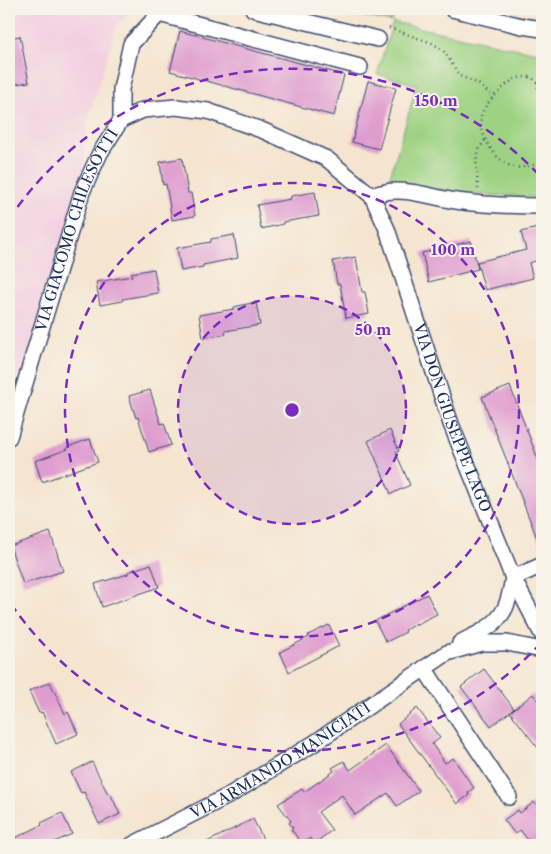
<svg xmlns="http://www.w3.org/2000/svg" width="551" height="854" font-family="'Libre Caslon Text',serif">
  <rect width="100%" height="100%" fill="#f7f3e8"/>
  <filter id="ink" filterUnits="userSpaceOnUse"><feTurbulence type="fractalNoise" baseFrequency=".02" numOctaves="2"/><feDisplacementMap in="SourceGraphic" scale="10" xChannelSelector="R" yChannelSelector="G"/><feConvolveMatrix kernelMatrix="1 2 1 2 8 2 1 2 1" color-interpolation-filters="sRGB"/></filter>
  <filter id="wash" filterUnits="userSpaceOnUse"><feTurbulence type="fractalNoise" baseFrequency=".0096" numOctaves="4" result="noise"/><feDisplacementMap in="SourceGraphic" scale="20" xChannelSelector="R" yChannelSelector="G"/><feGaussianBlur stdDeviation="1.12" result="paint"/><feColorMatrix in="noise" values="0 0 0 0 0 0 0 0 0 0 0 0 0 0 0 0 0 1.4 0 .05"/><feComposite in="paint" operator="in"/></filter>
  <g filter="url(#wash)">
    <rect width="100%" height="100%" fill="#f5e5d0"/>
    <path fill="#f3cfe0" d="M 9,9 L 136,9 L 117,24 L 87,122 L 83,186 L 9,431 Z"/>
    <g fill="#9ed283" stroke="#5c8070">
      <path d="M 329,9 L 398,9 L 391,22 Z"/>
      <path d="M 393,22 L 542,54 L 542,198 L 457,193 L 389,180 L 417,85 L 377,74 Z"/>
    </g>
    <g id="blocks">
      <g fill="#df9ccf">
        <path d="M 180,31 L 344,75 L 334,116 L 170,71 Z"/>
        <path d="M 20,36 L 29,82 L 9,85 L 9,38 Z"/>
        <path d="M 368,81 L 396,88 L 379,149 L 352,142 Z"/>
        <path d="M 182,158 L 188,193 L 191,193 L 195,216 L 172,220 L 166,184 L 163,185 L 160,162 Z"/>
        <path d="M 315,192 L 319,216 L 283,222 L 283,224 L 261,229 L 257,205 L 291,199 L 291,196 Z"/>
        <path d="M 542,227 L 542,259 L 529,263 L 533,278 L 485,290 L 477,262 L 526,250 L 521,232 Z"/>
        <path d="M 234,235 L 238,258 L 203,265 L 203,267 L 181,271 L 177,248 L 211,242 L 211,239 Z"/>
        <path d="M 471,241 L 478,269 L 429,282 L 422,253 Z"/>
        <path d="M 356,257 L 362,292 L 365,292 L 369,314 L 346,318 L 340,284 L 337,284 L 333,261 Z"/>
        <path d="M 154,269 L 158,293 L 122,299 L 123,301 L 100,305 L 96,282 L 132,276 L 131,273 Z"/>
        <path d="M 256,302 L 260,325 L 225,331 L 226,334 L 203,338 L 199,315 L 234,309 L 234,307 Z"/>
        <path d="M 510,386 L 542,470 L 542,551 L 482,397 Z"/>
        <path d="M 150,390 L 161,424 L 164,423 L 171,445 L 149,452 L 138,417 L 136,418 L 129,396 Z"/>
        <path d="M 390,430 L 399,451 L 396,453 L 410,485 L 391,494 L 368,441 Z"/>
        <path d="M 90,439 L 98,462 L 42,482 L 35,461 L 68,449 L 67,447 Z"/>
        <path d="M 50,532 L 63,571 L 23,584 L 10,546 Z"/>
        <path d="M 151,564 L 159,587 L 102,607 L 95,584 L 128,574 L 128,572 Z"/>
        <path d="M 427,594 L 437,614 L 405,630 L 406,632 L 386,642 L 375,621 Z"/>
        <path d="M 329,625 L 339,646 L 289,672 L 280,652 L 309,637 L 308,635 Z"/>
        <path d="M 484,669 L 514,709 L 491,726 L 461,687 Z"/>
        <path d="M 50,682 L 65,714 L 68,712 L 78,734 L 56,744 L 42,712 L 39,713 L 29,691 Z"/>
        <path d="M 533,694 L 542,707 L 542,753 L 510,712 Z"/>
        <path d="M 417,708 L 440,738 L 432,744 L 445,763 L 453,758 L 474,788 L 468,792 L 469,795 L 457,804 L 398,724 Z"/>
        <path d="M 386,745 L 419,791 L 397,806 L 388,793 L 355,815 L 342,795 L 318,812 L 332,830 L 314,844 L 310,838 L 302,844 L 291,829 L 293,828 L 289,823 L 291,821 L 278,804 L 302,789 L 304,792 L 334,771 L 332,768 L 344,761 L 350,770 Z"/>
        <path d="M 92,762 L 108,794 L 110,793 L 120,814 L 99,824 L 84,792 L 81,793 L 71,772 Z"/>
        <path d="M 534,802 L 542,813 L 542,845 L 532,845 L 520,830 L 515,834 L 504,820 L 518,810 L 520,813 Z"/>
        <path d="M 62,813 L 72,834 L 48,845 L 9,845 L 9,841 L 42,825 L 41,823 Z"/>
        <path d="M 253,819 L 266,845 L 201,845 Z"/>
      </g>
    </g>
  </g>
  <g filter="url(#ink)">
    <use href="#blocks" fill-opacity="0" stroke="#3c4a6f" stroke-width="1"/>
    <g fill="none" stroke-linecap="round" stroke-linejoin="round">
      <g stroke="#3c4a6f" stroke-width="18">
        <g id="minor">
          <path d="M 253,9 L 378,39"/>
          <path d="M 452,9 L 522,26 L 542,29"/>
          <path d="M 159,14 L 360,67"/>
          <path d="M 121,120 L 121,89 L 131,44 L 159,14 L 169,11"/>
          <path d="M 372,196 C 399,184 429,197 456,201 C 485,205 514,206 542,206"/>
          <path id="s1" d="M 9,437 L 82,192 L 100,153 L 121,120 L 143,110 L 176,107 L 208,111 L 264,131 L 327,159 L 372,196 L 387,229 L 451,424 L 513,578 L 542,634"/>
          <path d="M 460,643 C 468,638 477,635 484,630 C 506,617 509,601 513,578 L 540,566"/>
          <path d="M 424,668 L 509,797"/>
          <path id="s2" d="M 132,845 L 228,796 L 313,744 L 447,653 L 481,643 L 507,643 L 542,650"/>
        </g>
      </g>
      <g stroke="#3c4a6f" stroke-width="2.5" stroke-dasharray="1 4" stroke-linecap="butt">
        <path d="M 389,28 L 432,43 L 443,50 L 460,76 L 477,83 L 494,97"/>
        <path d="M 542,97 L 538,89 L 537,82 L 531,77 C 525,77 520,77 515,79 C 505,84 483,105 481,116 C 478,134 496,164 515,167 C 524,169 534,164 542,163"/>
        <path d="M 542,108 L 540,114 L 542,127"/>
        <path d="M 478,189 L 476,160 L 480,147 L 486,139"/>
      </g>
      <use href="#minor" stroke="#fff" stroke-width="15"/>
    </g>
  </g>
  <circle cx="292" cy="410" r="114" fill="#7b2cbf" fill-opacity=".12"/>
  <g fill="none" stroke="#7b2cbf" stroke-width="2.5" stroke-dasharray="9 6">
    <circle cx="292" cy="410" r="114"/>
    <circle cx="292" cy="410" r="227"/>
    <path d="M541 643A341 341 0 0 1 9 601M9 219A341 341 0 0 1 541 177"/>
  </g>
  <g text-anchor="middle" stroke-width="4" stroke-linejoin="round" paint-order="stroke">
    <g font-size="15" fill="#1b2f5e" stroke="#f7f3e8">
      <text dy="5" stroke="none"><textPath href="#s1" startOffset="218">VIA GIACOMO CHILESOTTI</textPath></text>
      <text dy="5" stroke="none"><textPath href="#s1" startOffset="850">VIA DON GIUSEPPE LAGO</textPath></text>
      <text dy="5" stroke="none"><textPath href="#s2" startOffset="171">VIA ARMANDO MANICIATI</textPath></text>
    </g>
  </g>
  <circle cx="292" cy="410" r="8" fill="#7b2cbf" stroke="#f7f3e8" stroke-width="2.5"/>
  <g font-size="15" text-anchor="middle" font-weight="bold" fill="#7b2cbf" stroke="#f7f3e8" stroke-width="4" stroke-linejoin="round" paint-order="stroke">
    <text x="436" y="106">150 m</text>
    <text x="453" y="255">100 m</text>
    <text x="373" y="335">50 m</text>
  </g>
  <rect width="551" height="854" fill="none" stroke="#f7f3e8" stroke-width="30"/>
</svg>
